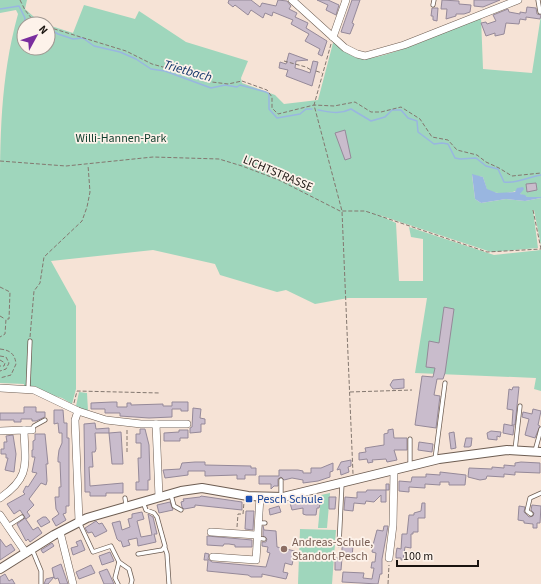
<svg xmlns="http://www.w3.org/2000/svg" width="541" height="584" font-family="'Source Sans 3',sans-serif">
  <rect width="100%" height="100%" fill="#f6e3d6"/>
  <g fill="#9fd6bc">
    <path d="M 0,0 L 27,0 L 25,9 L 34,17 L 46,24 L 24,24 L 24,48 L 48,48 L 48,25 L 73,33 L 84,5 L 135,19 L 139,11 L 186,42 L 248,61 L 241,78 L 242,83 L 275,95 L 284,104 L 318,100 L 333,43 L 335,42 C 341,48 349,56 358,58 C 379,64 458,26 481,17 L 483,69 L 532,73 L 541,15 L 541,197 L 527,197 L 520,194 L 522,188 C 513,194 497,195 487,190 L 483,177 L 472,175 L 475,199 L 481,203 L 506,199 L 525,201 L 541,198 L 541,246 L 534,210 L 533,210 L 538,248 L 491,252 L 379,215 L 396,223 L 399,281 L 423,281 L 423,239 L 411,237 L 409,227 L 494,255 L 541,250 L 541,391 L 534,389 L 536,378 L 415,373 L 427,298 L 348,298 L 315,304 L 286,290 L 277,292 L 220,275 L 215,264 L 153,250 L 51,261 L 76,306 L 76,389 L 72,404 L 62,398 L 24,387 L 24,384 L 0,383 C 0,324 0,265 0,206 C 0,139 0,79 18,14 L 16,10 L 0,13 Z"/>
    <path d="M 79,392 L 87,393 L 88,411 L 76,406 Z"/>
    <path d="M 330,493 L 327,528 L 318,528 L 321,495 Z"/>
    <path d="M 300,529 L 336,530 L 332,584 L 298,584 Z"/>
  </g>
  <path fill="#99b6e0" d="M 472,174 L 483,177 L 487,189 L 497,193 L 515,192 L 517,188 L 523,187 L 524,189 L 520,194 L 525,195 L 527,197 L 541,197 L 541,198 L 525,201 L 506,199 L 481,203 L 475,199 Z"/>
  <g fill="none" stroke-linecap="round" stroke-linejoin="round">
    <g stroke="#99b6e0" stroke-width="1.5">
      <path d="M 0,9 L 19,6 L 25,18 L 24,25"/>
      <path d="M 48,28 L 58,34 L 73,39 L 83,38 L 94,46 L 120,52 L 136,59 L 151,69 L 165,71 L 211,88 L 225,85 L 237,87 L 240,85 L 266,92 L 269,94 L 269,109 L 277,118 L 300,114 L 306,109 L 312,109"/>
      <path d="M 318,110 C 330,112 339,115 351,109 L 371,121 L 385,117 L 392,110 L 401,110 L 408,118 L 417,121 L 418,132 L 434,144 L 442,143 L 448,144 L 455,158 L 460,159 L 476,158 L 486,166 L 498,169 L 504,182 C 517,184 528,177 541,175"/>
    </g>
  </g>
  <g fill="#c9bccc" stroke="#958999">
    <path d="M 229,0 L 251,0 L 260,7 L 262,3 L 276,6 L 278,0 L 287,1 L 291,6 L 289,9 L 297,13 L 295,17 L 308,23 L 306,28 L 327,41 L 322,56 L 318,54 L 320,49 L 305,41 L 309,34 L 291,24 L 293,20 L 273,12 L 272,16 L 265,13 L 263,18 L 251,10 L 248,15 L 235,5 L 233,7 L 228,3 Z"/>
    <path d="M 317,0 L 328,0 L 339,5 L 336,15 L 326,10 L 328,5 Z"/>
    <path d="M 352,0 L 360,0 L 352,23 L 354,24 L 350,34 L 341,32 Z"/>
    <path d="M 442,0 L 459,1 L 459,4 L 471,5 L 470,12 L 464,14 L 456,14 L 456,16 L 446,19 L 447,9 L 441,9 Z"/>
    <path d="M 474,0 L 500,0 L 483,7 L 474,6 Z"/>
    <path d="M 527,7 L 536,8 L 537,14 L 541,15 L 540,19 L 526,17 L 526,20 L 520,19 L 519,24 L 506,23 L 504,34 L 495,36 L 495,33 L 486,36 L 481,23 L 486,22 L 487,24 L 496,21 L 493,15 L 508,9 L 509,12 L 520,14 L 520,12 L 526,13 Z"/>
    <path d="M 432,8 L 438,8 L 437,21 L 433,20 L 433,16 L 431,16 Z"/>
    <path d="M 289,53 L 308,60 L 296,61 L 295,68 L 302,70 L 310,73 L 313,61 L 318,62 L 312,86 L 286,76 L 288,70 L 279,68 L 280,62 L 286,64 Z"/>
    <path d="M 345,130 L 351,158 L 345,160 L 335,133 Z"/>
    <path d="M 536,183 L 537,190 L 527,192 L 526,184 Z"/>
    <path d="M 444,307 L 454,309 L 445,373 L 443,379 L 437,379 L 434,395 L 440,396 L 436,428 L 415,425 L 422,376 L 433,377 L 435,368 L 426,367 L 429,341 L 439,343 Z"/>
    <path d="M 404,379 L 404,388 L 393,389 L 390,385 L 393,380 Z"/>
    <path d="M 513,387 L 519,387 L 515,425 L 512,425 L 513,410 L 507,409 L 509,389 L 512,390 Z"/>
    <path d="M 112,402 L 117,402 L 117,407 L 127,407 L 127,403 L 131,403 L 131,405 L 163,404 L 163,406 L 172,406 L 172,402 L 188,402 L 188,411 L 181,411 L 181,409 L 172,409 L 172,417 L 149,418 L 120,416 L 120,413 L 105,413 L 105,409 L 91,409 L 91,403 Z"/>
    <path d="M 24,407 L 36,407 L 36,412 L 45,412 L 45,417 L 36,421 L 32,421 L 32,419 L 21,419 L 21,422 L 14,422 L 14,420 L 0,420 L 0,413 L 24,413 Z"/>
    <path d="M 193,408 L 201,409 L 200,418 L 205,419 L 205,424 L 201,424 L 201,432 L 190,433 L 190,428 L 192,427 Z"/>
    <path d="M 533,409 L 541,411 L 538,425 L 540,426 L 535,438 L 525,435 L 529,419 L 522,417 L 523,412 L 532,414 Z"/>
    <path d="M 54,410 L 63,410 L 64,423 L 67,423 L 67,438 L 69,438 L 69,506 L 66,506 L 66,513 L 63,514 L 66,520 L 56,526 L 52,519 L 59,514 L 56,509 L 55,497 L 59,497 L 59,487 L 61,487 L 60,462 L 58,462 L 58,458 L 59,450 L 62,443 L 62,433 L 59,433 L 58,423 L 54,424 Z"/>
    <path d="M 95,423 L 96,429 L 109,428 L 109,433 L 95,433 L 96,449 L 95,452 L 92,452 L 93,467 L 89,467 L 90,486 L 123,483 L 123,493 L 106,493 L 106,496 L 90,496 L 90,492 L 85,492 L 84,424 Z"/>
    <path d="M 504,424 L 514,426 L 513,435 L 503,433 Z"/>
    <path d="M 140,429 L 145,429 L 149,445 L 150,478 L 150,480 L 148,480 L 148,490 L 136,490 L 136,482 L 139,482 L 138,458 L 141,458 L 141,443 L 136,443 L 136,434 L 140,434 Z"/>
    <path d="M 393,429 L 394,438 L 407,438 L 407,450 L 394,450 L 397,460 L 387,462 L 386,459 L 372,460 L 373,462 L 368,463 L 367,459 L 359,460 L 359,453 L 366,452 L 365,448 L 384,445 L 384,434 L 388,433 L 388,430 Z"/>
    <path d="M 179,430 L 188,430 L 188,438 L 180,438 L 180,441 L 164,441 L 164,433 L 179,432 Z"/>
    <path d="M 491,431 L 501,432 L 500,437 L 497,436 L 497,440 L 488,439 L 487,433 Z"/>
    <path d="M 121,432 L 123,464 L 112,464 L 109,433 Z"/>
    <path d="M 454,432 L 456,448 L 451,449 L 449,433 Z"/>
    <path d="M 35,434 L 45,434 L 48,464 L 46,464 L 47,481 L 46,485 L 41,483 L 29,499 L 34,505 L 27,512 L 30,516 L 26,519 L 20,510 L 14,514 L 7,504 L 25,494 L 23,492 L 26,486 L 28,487 L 37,473 L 32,472 L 35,457 L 32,457 L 32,450 L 33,450 L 33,441 L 35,440 Z"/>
    <path d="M 13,435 L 16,454 L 14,472 L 5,470 L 8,458 L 6,458 L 6,454 L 1,454 L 1,449 L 4,449 L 4,442 L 7,442 L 6,436 Z"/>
    <path d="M 466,438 L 472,438 L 471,446 L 469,447 L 464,447 Z"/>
    <path d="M 419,442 L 433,444 L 432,452 L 418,450 Z"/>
    <path d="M 351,460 L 351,466 L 348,467 L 349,472 L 341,475 L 340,469 L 337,470 L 341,462 Z"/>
    <path d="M 195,462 L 205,462 L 205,465 L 251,466 L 251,468 L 256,468 L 256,475 L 245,475 L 245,479 L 237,479 L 237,475 L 205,476 L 205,471 L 188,471 L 188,475 L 165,478 L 163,470 L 180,469 L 182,463 Z"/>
    <path d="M 521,462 L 540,463 L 540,473 L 515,472 L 515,475 L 504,474 L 504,477 L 487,476 L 486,479 L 480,480 L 468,477 L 469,468 L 492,469 L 492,467 L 504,468 L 504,465 L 515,466 L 515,463 Z"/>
    <path d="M 333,463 L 333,471 L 330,472 L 330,477 L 318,481 L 303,483 L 303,480 L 292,478 L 284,480 L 281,477 L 278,479 L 278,486 L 274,486 L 271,489 L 271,484 L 259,484 L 259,476 L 279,476 L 279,470 L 298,470 L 303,471 L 303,473 L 311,473 L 311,468 L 321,468 Z"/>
    <path d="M 440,472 L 466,475 L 465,485 L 449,485 L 449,482 L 440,482 L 440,485 L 425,484 L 425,488 L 409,487 L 409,492 L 399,491 L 399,481 L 411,482 L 412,477 L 426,477 L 426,474 L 440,475 Z"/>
    <path d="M 386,484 L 389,484 L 389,490 L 386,490 L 386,502 L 381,502 L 381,495 L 374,502 L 366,501 L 365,504 L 354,503 L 353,511 L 344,510 L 345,497 L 357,498 L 357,492 L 366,492 L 367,490 L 386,490 Z"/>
    <path d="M 201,496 L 242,502 L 242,510 L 195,505 L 195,507 L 190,508 L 184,509 L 182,507 L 181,502 L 184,501 L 183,499 L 200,497 Z"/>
    <path d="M 329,497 L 336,497 L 335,509 L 329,509 Z"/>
    <path d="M 304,500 L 304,503 L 320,504 L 319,508 L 317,508 L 316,515 L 306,515 L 303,514 L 303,508 L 292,510 L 290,503 Z"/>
    <path d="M 170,502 L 173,510 L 159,513 L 157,505 Z"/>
    <path d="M 422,503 L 425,503 L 425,518 L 418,518 L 418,532 L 413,532 L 413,534 L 411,534 L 411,548 L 405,547 L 403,560 L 401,560 L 401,558 L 396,558 L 396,554 L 397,548 L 401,549 L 402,534 L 407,534 L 409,515 L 414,515 L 414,513 L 421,511 Z"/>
    <path d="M 532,505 L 541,506 L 540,523 L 537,523 L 537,528 L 533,528 L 533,524 L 524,523 L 524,521 L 518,520 L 519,506 L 525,507 L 524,512 L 529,517 L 533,516 L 534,513 L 531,510 Z"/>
    <path d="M 279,506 L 281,512 L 270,515 L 269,509 Z"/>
    <path d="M 246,511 L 254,511 L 253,530 L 245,529 Z"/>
    <path d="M 142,512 L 144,519 L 137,521 L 141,537 L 152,535 L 148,514 L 153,517 L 157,534 L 154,534 L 156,542 L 138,546 L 137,538 L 128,540 L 130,545 L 123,547 L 121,541 L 119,541 L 117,539 L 112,523 L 120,521 L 122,530 L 130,527 L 128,519 L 132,518 L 132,514 Z"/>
    <path d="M 43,517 L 46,517 L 50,522 L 41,527 L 37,521 Z"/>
    <path d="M 25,518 L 33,530 L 38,527 L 42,533 L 30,542 L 28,539 L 26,541 L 17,524 Z"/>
    <path d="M 96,521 L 99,524 L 102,523 L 107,531 L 95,537 L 92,532 L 88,533 L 85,528 Z"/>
    <path d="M 263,526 L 264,530 L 276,531 L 277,547 L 295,551 L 292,565 L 285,563 L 283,572 L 288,573 L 286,579 L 262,574 L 262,577 L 251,577 L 248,575 L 207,571 L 208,560 L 204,560 L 205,553 L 209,554 L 208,559 L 212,562 L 266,567 L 270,553 L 267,552 L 268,547 L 262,546 L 262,542 L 266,542 L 267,539 L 263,536 Z"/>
    <path d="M 384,526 L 388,526 L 382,559 L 382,574 L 380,574 L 378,584 L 342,582 L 343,572 L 364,573 L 363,578 L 372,579 L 374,568 L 371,568 L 372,562 L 375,562 L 376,553 L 372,552 L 373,545 L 377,530 L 383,531 Z"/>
    <path d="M 207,536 L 252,540 L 252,547 L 235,547 L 235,545 L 229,544 L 224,544 L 223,546 L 207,545 Z"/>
    <path d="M 0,539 L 6,547 L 11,544 L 15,550 L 0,560 Z"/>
    <path d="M 81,540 L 85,550 L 73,555 L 71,548 L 78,546 L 76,542 Z"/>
    <path d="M 52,543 L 54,546 L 43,553 L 41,550 Z"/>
    <path d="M 342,546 L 353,546 L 352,557 L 342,556 Z"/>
    <path d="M 110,552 L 114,561 L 102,565 L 99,556 Z"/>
    <path d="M 335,558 L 342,558 L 341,570 L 335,570 Z"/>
    <path d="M 61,564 L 68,584 L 60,584 L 58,578 L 55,579 L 54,577 L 48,584 L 44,584 L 46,579 L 54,577 L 52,568 Z"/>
    <path d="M 91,565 L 95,573 L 79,579 L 76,572 Z"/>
    <path d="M 107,569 L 109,573 L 114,584 L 104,584 L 99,572 Z"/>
    <path d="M 5,574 L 9,581 L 12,579 L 15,584 L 0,584 L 0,577 Z"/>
  </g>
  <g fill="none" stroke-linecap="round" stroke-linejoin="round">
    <g stroke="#6d5d52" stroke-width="5">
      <g id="service">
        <path d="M 538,0 L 540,12"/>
        <path d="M 433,5 L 434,0"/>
        <path d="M 28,389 L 30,341"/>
        <path d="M 32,430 L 34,426 L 45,420"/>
        <path d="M 515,450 L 520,406"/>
        <path d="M 535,451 L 541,429"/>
        <path d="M 435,459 L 445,383"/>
        <path d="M 410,466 L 410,439"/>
        <path d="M 281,480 L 281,497"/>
        <path d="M 171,495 L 174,506 L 181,510"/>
        <path d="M 125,498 L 126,505"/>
        <path d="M 531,514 L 527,511 L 530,498 L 541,493"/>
        <path d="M 79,522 L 93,552 L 111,546 L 119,562 L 115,578 L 118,584"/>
        <path d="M 258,523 L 265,523"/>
        <path d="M 8,526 L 22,517"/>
        <path d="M 257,538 L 264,539"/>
        <path d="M 339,545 L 342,483"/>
        <path d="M 165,548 L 167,554 L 169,584"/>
        <path d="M 32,549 L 41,571 L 41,584"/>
        <path d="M 138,554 L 162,550 L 165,546 L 157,517 L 154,513 L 146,510 L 143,502"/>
        <path d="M 119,562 L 129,569 L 132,580 L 131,584"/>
      </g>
    </g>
    <g stroke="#6d5d52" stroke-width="8">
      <g id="minor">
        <path d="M 292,0 L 345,48 L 357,54 L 365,56 L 404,45 L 518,0"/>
        <path d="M 333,37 L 346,0"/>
        <path d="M 0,388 L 34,390 L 78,411 L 106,420 L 141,424 L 187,424"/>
        <path d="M 78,411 L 75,420 L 79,521"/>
        <path d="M 156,424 L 159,497"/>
        <path d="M 24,430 L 32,430"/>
        <path d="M 0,431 L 24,430 C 25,464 31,477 0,498"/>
        <path d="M 0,515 L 26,553"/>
        <path d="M 60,532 L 73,584"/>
        <path d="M 211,532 L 257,535"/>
        <path d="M 213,557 L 256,560 L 260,497"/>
        <path d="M 389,558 L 393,525 L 394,470"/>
      </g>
    </g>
    <g stroke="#6d5d52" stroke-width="10">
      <path id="tertiary" d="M 0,569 L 54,535 L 87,518 L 181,491 L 202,488 L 248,496 L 283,497 L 439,459 L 507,450 L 541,452"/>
    </g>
    <g stroke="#83776f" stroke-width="1" stroke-dasharray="4 2" stroke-linecap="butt">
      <path d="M 20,0 L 25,10 L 36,24"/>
      <path d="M 48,27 L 126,51 L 152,64 L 188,74 L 204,81 L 228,84 L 242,81 L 267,90 L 272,97 L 272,108 L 278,114 L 314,105 L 334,106 L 355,102 L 371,112 L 381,112 L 401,107 L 420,119 L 432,137 L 448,140 L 457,150 L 477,155 L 486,162 L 499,168 L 512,176 L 541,173"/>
      <path d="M 331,44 L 314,105 L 342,211 L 353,474"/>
      <path d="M 284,61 L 306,67 L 311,70"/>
      <path d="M 316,71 L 322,73"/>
      <path d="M 0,161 L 66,166 L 153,157 L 219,159 L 242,166 L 279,180 L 340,211 L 365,211 L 487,252 L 541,249"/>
      <path d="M 533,210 L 541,249"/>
      <path d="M 0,287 L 10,292 L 9,319 L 6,319 L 5,334 L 0,337"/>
      <path d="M 0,316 L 5,319"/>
      <path d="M 30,337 L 34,291 L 40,283 L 44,257 L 82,221 L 87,207 L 90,192 L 88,165"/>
      <path d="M 0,349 C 10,350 15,354 16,364 L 11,375 L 0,378"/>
      <path d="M 0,356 L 6,357 L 9,363 L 6,369 L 0,371"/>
      <path d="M 0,360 L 5,363 L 4,366 L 0,366"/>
      <path d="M 350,392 L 412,390"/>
      <path d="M 74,403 L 77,391 L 160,393"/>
      <path d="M 127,430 L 127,454"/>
      <path d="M 237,527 L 238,514 L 243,514 L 244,502"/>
      <path d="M 388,584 L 389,565"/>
    </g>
    <use href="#service" stroke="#fff" stroke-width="3.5"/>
    <use href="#minor" stroke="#fff" stroke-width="7"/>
    <use href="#tertiary" stroke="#fff" stroke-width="8"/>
  </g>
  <rect fill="#1a4fb4" stroke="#fdf2ea" stroke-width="1.5" x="245" y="495" width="8" height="8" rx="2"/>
  <circle fill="#8d6e63" stroke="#fdf2ea" stroke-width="1.5" cx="284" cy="549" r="4"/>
  <g text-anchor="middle" stroke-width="3.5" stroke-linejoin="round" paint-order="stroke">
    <g font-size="12" fill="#0e3c2b" stroke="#fdf2ea">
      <text x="121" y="142">Willi-Hannen-Park</text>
    </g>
    <g font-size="12" fill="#1a1410" stroke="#fdf2ea">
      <text transform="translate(278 173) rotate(23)" y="4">LICHTSTRASSE</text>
    </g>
    <g font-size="12" fill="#164399" stroke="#fdf2ea" text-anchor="start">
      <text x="257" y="503">Pesch Schule</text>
    </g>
    <g font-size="12" fill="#785e54" stroke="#fdf2ea" text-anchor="start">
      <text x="292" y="546">Andreas-Schule,<tspan x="292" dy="14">Standort Pesch</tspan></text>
    </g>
    <g font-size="13" font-style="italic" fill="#13376a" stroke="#fdf2ea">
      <text transform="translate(188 70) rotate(16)" y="5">Trietbach</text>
    </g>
  </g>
  <g transform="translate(36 36) rotate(50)"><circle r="19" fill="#fdf2ea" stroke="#a29993"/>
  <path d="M0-3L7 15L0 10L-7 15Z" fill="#7a2d9e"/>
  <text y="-6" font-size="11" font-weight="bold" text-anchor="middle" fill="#1a1410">N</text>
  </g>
  <path d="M397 560v6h81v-6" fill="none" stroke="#1a1410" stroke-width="2"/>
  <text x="403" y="560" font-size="12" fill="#1a1410" stroke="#fdf2ea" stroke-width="3" paint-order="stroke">100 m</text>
</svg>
